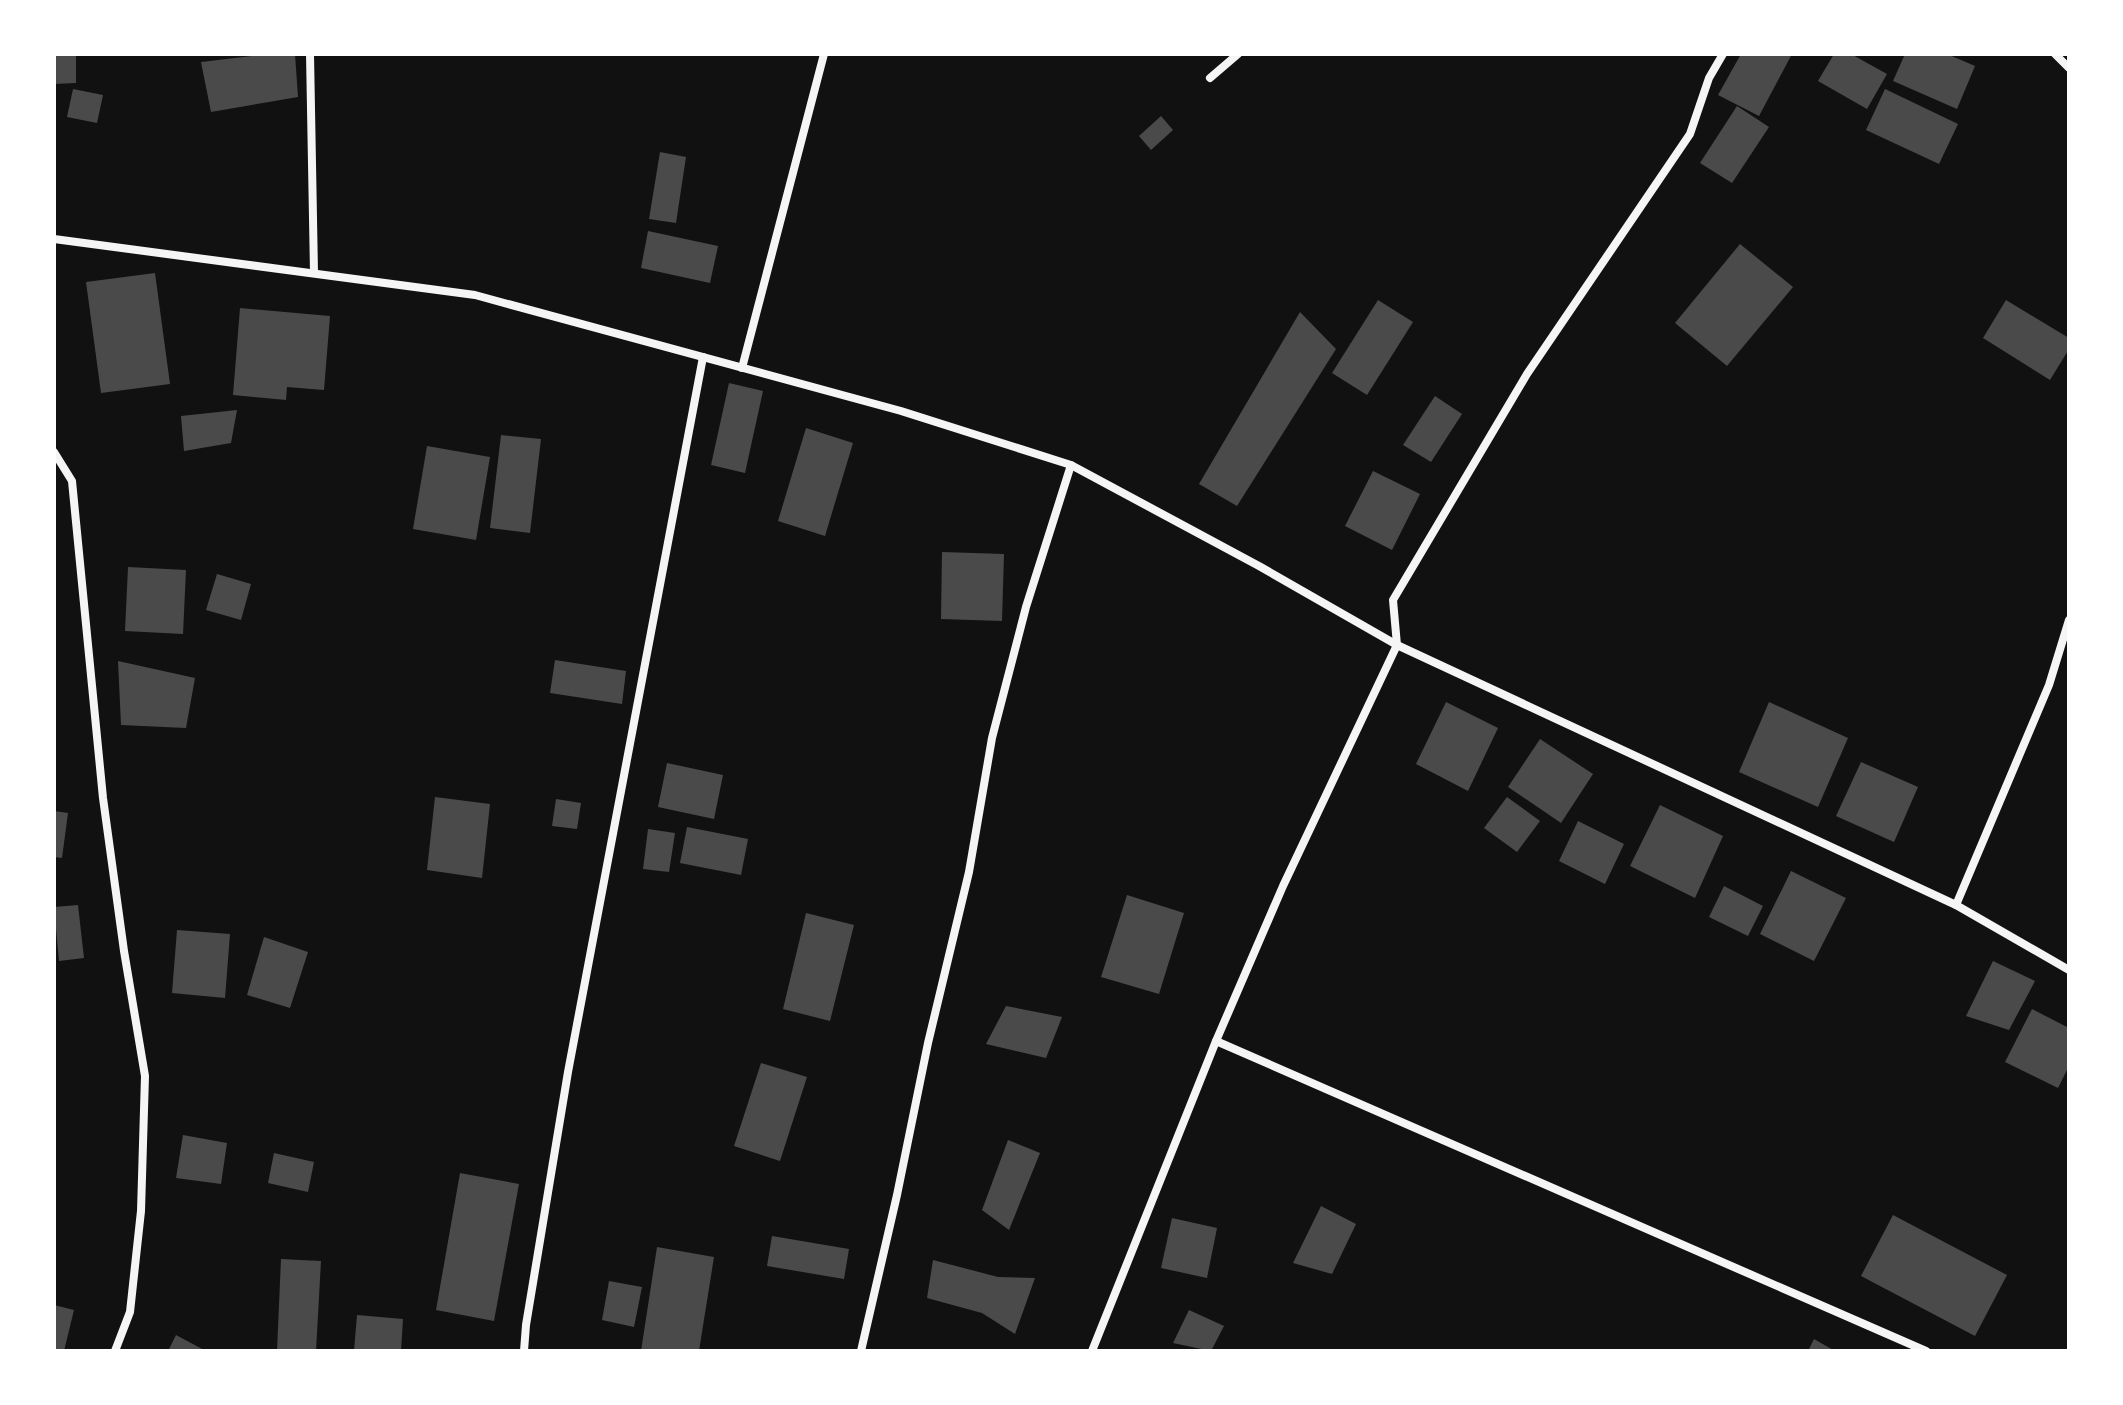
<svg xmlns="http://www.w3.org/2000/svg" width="2123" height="1405" font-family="'DM Sans',sans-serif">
  <rect width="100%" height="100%" fill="#111"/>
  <g fill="#4a4a4a">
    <path d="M 54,54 L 76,54 L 76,83 L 54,84 Z"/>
    <path d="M 268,54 L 295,54 L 298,97 L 211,112 L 201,62 Z"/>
    <path d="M 1741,54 L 1792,54 L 1759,116 L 1718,95 Z"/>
    <path d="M 1834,54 L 1851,54 L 1887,74 L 1867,109 L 1818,81 Z"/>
    <path d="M 1905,54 L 1947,54 L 1975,66 L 1957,109 L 1893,81 Z"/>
    <path d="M 73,89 L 103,95 L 97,123 L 67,117 Z"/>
    <path d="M 1885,89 L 1958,124 L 1939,164 L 1866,130 Z"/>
    <path d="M 1737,106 L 1769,127 L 1732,183 L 1700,163 Z"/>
    <path d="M 1161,116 L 1173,130 L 1151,150 L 1139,136 Z"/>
    <path d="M 660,152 L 686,157 L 676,223 L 649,219 Z"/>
    <path d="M 648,231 L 718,246 L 710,283 L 641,268 Z"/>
    <path d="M 1740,244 L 1793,287 L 1727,366 L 1675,323 Z"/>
    <path d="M 155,273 L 170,384 L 101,393 L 86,282 Z"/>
    <path d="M 1378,300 L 1413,322 L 1367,395 L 1332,373 Z"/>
    <path d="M 2006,300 L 2069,338 L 2069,349 L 2050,380 L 1983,338 Z"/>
    <path d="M 240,308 L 330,316 L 324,390 L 287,387 L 286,400 L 233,395 Z"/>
    <path d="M 1300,312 L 1336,349 L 1237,506 L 1199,484 Z"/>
    <path d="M 729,383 L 763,391 L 745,473 L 711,465 Z"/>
    <path d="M 1435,396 L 1462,414 L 1431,462 L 1403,445 Z"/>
    <path d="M 237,410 L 231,443 L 184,451 L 181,416 Z"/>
    <path d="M 806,428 L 853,443 L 825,536 L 778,521 Z"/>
    <path d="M 501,435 L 541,439 L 530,533 L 490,528 Z"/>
    <path d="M 427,446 L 490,457 L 476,540 L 413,529 Z"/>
    <path d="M 1373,471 L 1420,494 L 1392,550 L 1345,526 Z"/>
    <path d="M 942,552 L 1004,554 L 1002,621 L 941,619 Z"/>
    <path d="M 128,567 L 186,570 L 183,634 L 125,631 Z"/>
    <path d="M 217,574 L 251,584 L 241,620 L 206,610 Z"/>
    <path d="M 555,660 L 626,671 L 622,704 L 550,693 Z"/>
    <path d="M 118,661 L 195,678 L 186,728 L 121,725 Z"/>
    <path d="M 1446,702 L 1498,728 L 1468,791 L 1416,764 Z"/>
    <path d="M 1769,702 L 1848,738 L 1818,807 L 1739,772 Z"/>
    <path d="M 1540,739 L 1593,774 L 1561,823 L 1508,787 Z"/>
    <path d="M 1861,762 L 1918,787 L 1894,842 L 1836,816 Z"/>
    <path d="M 667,763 L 723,775 L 714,819 L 658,807 Z"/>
    <path d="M 435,797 L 490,804 L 482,878 L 427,870 Z"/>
    <path d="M 1507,797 L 1540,821 L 1517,852 L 1484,828 Z"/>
    <path d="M 556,799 L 581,803 L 577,829 L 552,826 Z"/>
    <path d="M 1660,805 L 1723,836 L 1695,898 L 1630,866 Z"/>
    <path d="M 54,811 L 68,813 L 62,858 L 54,857 Z"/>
    <path d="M 1578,821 L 1624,844 L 1605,884 L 1559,861 Z"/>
    <path d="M 687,827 L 748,839 L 741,875 L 680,863 Z"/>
    <path d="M 648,829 L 675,833 L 669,872 L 643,869 Z"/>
    <path d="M 1791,871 L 1846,898 L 1814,961 L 1760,934 Z"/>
    <path d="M 1724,886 L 1763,906 L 1748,936 L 1709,917 Z"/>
    <path d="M 1127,895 L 1184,913 L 1159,994 L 1101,977 Z"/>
    <path d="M 78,905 L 84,958 L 59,961 L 54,907 Z"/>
    <path d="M 806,913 L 854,925 L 830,1021 L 783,1009 Z"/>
    <path d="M 177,930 L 230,934 L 225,998 L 172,993 Z"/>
    <path d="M 264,937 L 308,952 L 290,1008 L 247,995 Z"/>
    <path d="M 1993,961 L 2035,981 L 2009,1030 L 1966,1016 Z"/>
    <path d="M 1006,1006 L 1062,1017 L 1046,1058 L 986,1044 Z"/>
    <path d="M 2032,1009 L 2069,1028 L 2069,1066 L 2058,1088 L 2005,1062 Z"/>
    <path d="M 761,1063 L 807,1077 L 780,1161 L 734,1146 Z"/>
    <path d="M 183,1135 L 227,1143 L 221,1184 L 176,1178 Z"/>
    <path d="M 1008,1140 L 1040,1153 L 1009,1230 L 982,1210 Z"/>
    <path d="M 274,1153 L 314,1162 L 308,1192 L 268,1183 Z"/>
    <path d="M 460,1173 L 519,1184 L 494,1321 L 436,1310 Z"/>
    <path d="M 1321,1206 L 1356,1224 L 1332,1274 L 1293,1263 Z"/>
    <path d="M 1893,1215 L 2007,1275 L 1975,1336 L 1861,1276 Z"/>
    <path d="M 1172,1218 L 1217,1228 L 1207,1278 L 1161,1268 Z"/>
    <path d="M 772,1236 L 849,1249 L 844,1279 L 767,1266 Z"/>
    <path d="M 657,1247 L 714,1257 L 699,1351 L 641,1351 Z"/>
    <path d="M 281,1259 L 321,1261 L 316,1351 L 277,1351 Z"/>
    <path d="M 933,1260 L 998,1277 L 1035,1278 L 1015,1334 L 982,1313 L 927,1298 Z"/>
    <path d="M 609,1281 L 642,1287 L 634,1327 L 602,1320 Z"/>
    <path d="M 54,1305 L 74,1310 L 64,1351 L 54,1351 Z"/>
    <path d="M 1189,1310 L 1224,1326 L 1211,1351 L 1173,1343 Z"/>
    <path d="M 357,1315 L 403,1319 L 401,1351 L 354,1351 Z"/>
    <path d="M 176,1335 L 206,1351 L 168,1351 Z"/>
    <path d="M 1814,1339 L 1835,1351 L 1808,1351 Z"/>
  </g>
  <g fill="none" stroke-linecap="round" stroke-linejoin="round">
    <g stroke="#f5f5f5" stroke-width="8">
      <path d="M 310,54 L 314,273"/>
      <path d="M 2055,54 L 2069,68"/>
      <path d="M 1210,78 L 1238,54"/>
      <path d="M 54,239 L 475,295 L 901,411 L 1071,465 L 1259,566 L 1397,645 L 1956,905 L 2069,970"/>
      <path d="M 742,368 L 824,54"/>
      <path d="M 54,452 L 72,481 L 103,798 L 124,951 L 145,1076 L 141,1211 L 130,1312 L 115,1351"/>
      <path d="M 1956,905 L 2049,685 L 2069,620"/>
      <path d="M 1216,1041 L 1926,1351"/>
      <path d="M 524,1351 L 526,1325 L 568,1072 L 703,357"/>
      <path d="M 861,1351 L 897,1195 L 928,1043 L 969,872 L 992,738 L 1026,607 L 1071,465"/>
      <path d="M 1092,1351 L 1216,1041 L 1283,886 L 1397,645 L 1393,600 L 1527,374 L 1690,134 L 1709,78 L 1723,54"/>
    </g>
  </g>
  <rect width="2123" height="1405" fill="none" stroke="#ffffff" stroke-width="112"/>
</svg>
